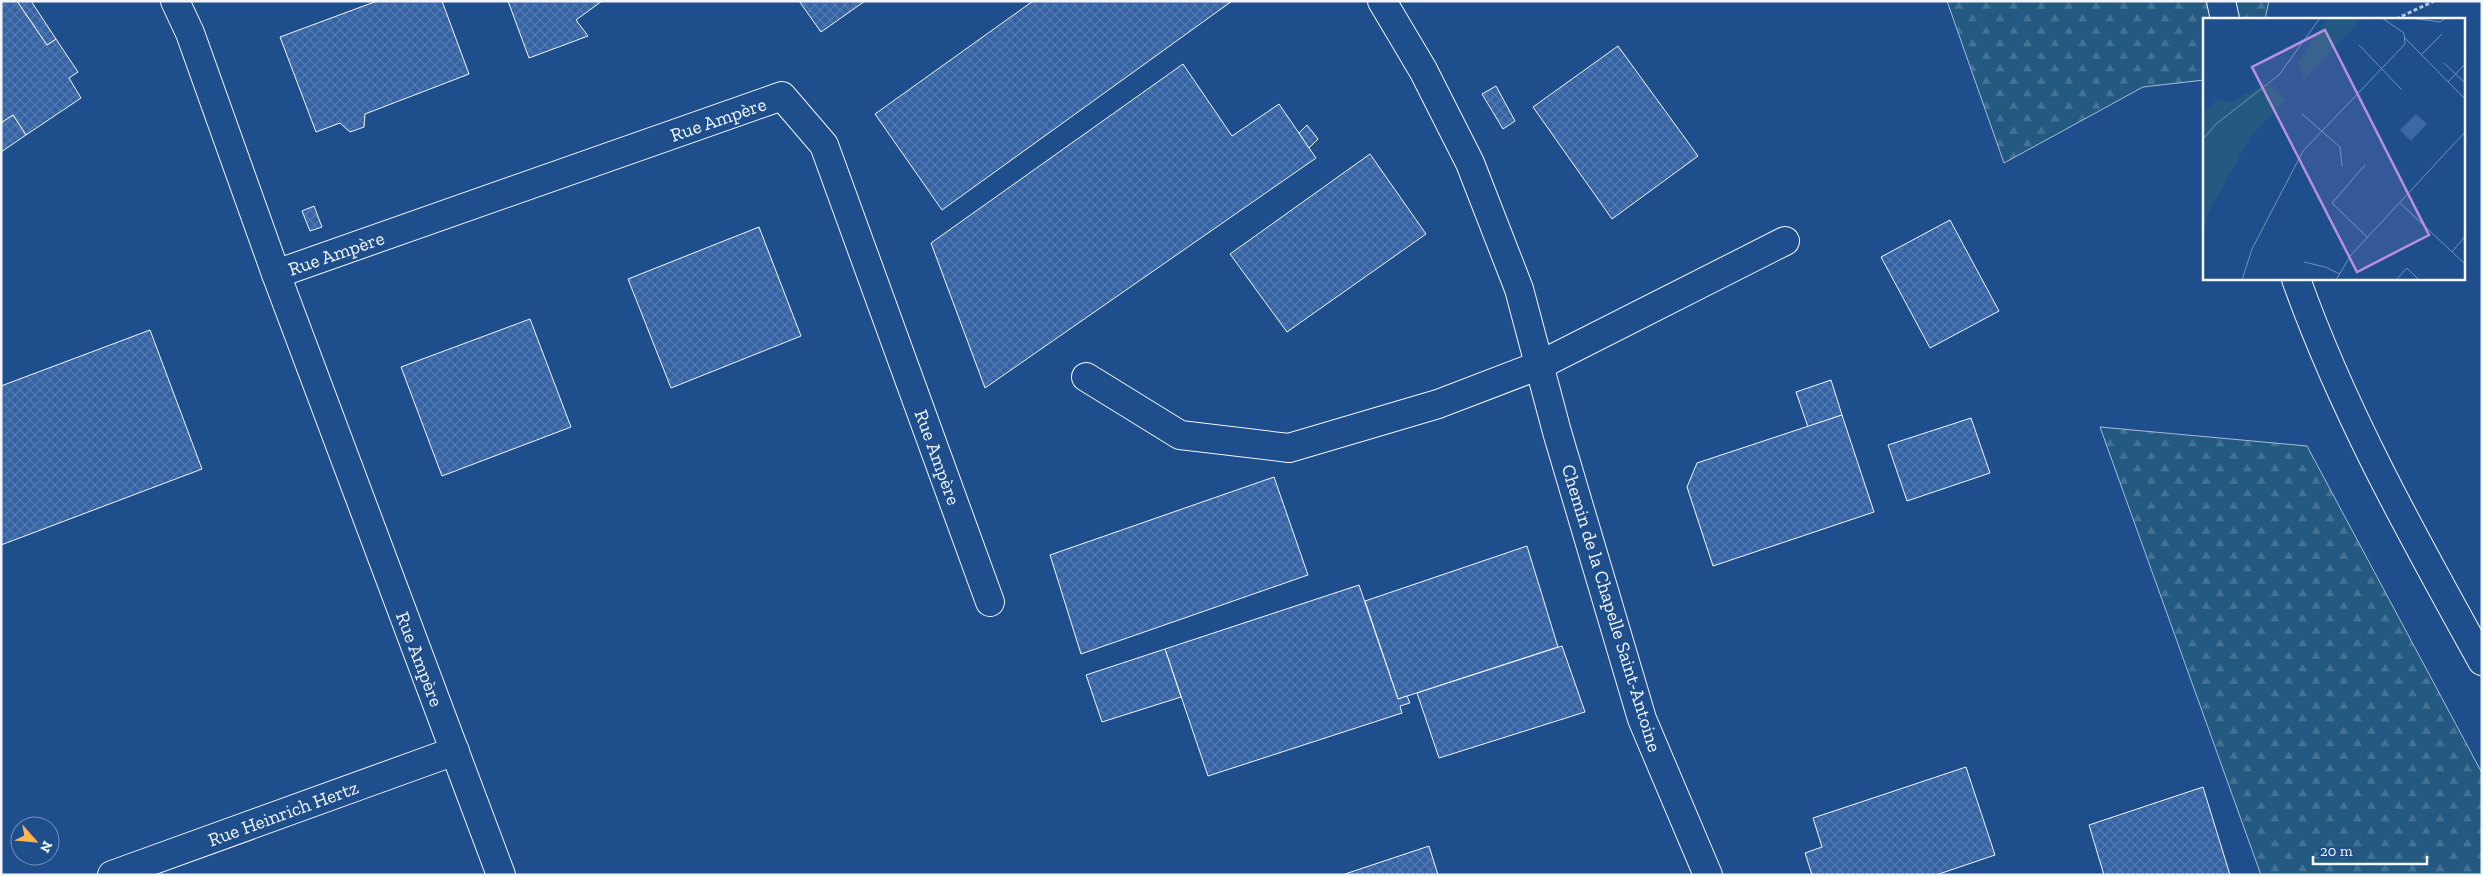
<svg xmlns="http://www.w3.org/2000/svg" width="2483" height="876" font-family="'Zilla Slab',serif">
  <defs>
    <pattern id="forest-firs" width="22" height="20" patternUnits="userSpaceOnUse" patternTransform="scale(1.25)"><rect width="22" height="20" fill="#245a82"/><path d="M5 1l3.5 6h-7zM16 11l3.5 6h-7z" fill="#447295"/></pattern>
    <pattern id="building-cross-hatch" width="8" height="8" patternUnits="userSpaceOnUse" patternTransform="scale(1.25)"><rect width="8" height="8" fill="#3563a3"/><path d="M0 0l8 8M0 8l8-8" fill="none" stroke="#537ab1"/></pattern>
  </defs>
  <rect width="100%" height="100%" fill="#1f4e8c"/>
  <g fill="url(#forest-firs)" stroke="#a8bbd7">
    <path d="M 1947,1 L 2269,1 L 2265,19 L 2204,19 L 2204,80 L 2143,87 L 2004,163 Z"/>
    <path d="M 2100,427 L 2307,446 L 2482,773 L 2482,875 L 2261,875 Z"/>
  </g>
  <g fill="url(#building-cross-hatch)" stroke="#f2f6ff">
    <path d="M 1,1 L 17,1 L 47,45 L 56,39 L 78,72 L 69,78 L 81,98 L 26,135 L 13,115 L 1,123 Z"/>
    <path d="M 17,1 L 31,1 L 56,39 L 47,45 Z"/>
    <path d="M 377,1 L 442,1 L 469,74 L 365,114 L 364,127 L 350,132 L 340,123 L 316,132 L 280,37 Z"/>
    <path d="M 508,1 L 602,1 L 576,20 L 588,36 L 529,58 Z"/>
    <path d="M 799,1 L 865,1 L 821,32 Z"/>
    <path d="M 1033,1 L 1232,1 L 942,210 L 875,114 Z"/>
    <path d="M 1618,46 L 1698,156 L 1612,219 L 1533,107 Z"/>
    <path d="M 1183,64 L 1232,136 L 1279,104 L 1316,158 L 985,388 L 931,243 Z"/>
    <path d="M 1496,86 L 1515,121 L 1503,129 L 1482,94 Z"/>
    <path d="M 13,115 L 26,135 L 1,152 L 1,123 Z"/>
    <path d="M 1307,125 L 1318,139 L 1309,148 L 1299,133 Z"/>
    <path d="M 1370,154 L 1426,234 L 1287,332 L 1230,254 Z"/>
    <path d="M 314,206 L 322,227 L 310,231 L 302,211 Z"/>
    <path d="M 1950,220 L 1999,311 L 1930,348 L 1881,257 Z"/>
    <path d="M 759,227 L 801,336 L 671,388 L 628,279 Z"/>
    <path d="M 530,319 L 571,427 L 442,476 L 401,367 Z"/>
    <path d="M 150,330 L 202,469 L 1,545 L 1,386 Z"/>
    <path d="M 1831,380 L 1842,415 L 1808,427 L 1796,392 Z"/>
    <path d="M 1842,415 L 1874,512 L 1713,566 L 1687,487 L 1697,463 Z"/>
    <path d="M 1971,418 L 1990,473 L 1907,501 L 1888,445 Z"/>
    <path d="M 1274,477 L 1308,575 L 1081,654 L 1050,555 Z"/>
    <path d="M 1527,546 L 1558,647 L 1398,699 L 1365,601 Z"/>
    <path d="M 1359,585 L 1398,699 L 1407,696 L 1410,703 L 1400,706 L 1402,713 L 1208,776 L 1165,649 Z"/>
    <path d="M 1562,646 L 1585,712 L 1439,758 L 1417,693 Z"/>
    <path d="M 1165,649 L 1181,697 L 1102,722 L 1086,675 Z"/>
    <path d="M 1966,767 L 1995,855 L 1936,875 L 1812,875 L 1805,853 L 1822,847 L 1813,818 Z"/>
    <path d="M 2203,787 L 2230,875 L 2104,875 L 2089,825 Z"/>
    <path d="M 1429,846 L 1438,875 L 1342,875 Z"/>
  </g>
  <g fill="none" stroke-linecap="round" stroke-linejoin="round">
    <g stroke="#f2f6ff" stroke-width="30">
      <g id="minor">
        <path d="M 175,1 L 190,33 L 276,274 L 501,875"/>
        <path d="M 1382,1 L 1423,70 L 1470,163 L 1519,289 L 1557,432 L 1642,719 L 1708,875"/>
        <path d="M 276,274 L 782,96 L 824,145 L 990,602"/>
        <path d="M 1086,377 L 1180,435 L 1289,448 L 1438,404 L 1540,365 L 1785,241"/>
        <path d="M 112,875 L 455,751"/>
      </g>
    </g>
    <g stroke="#f2f6ff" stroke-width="30">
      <g id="major">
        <path d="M 2221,1 L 2225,19"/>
        <path d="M 2296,279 C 2343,412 2414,538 2482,661"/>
      </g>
    </g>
    <path stroke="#b3c4dc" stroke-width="3" stroke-dasharray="4 2.5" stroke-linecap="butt" d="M 2396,19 L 2434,1"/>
    <use href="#minor" stroke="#1f4e8c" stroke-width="28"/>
    <use href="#major" stroke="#1f4e8c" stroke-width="28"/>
  </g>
  <g text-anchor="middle" stroke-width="4" stroke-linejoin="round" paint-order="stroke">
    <g font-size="19" fill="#f2f6ff" stroke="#1f4e8c">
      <text transform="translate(718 119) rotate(-19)" y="7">Rue Ampère</text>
      <text transform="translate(336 253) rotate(-19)" y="7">Rue Ampère</text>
      <text transform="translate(938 457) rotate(70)" y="7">Rue Ampère</text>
      <text transform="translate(1612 608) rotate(73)" y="7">Chemin de la Chapelle Saint-Antoine</text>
      <text transform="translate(420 659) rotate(69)" y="7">Rue Ampère</text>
      <text transform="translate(283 813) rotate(-20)" y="7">Rue Heinrich Hertz</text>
    </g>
  </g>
  <g transform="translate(2203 18)">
    <rect width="262" height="262" fill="#1f4e8c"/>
    <path d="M 124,0 L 159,0 L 101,62 L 94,45 ZM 65,65 L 83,81 L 47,119 L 5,196 L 0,215 L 0,95 L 16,80 L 25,85 Z" fill="#245a82"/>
    <path d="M 213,96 L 224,106 L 208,123 L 197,112 Z" fill="#3b69a3"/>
    <path fill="none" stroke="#7391ba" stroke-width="1" d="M 208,0 L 237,4 L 243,0M 202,20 L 263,82M 156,27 L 199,72M 218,37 L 239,16M 241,45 L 263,66M 245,64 L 263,45M 99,96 L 137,129 L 139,148M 0,121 L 13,106 L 76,57 L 117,0M 162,147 L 129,185 L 165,220M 197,185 L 263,247M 249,234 L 263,217M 101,244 L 122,249 L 137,256M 39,262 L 49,231 L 100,133 L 202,26 L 201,15 L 179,0M 133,262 L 148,237 L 263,113M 193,262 L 204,250 L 216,262"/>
    <path fill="#b691df" fill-opacity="0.15" stroke="#b691df" stroke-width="2.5" d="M 122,12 L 226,217 L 154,254 L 49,49 Z"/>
    <rect width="262" height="262" fill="none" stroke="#f2f6ff" stroke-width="2.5"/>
  </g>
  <rect width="2483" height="876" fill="none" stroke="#f2f6ff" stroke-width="5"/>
  <g transform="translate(35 841) rotate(117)"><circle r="24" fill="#1f4e8c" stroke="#7391ba"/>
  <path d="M0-4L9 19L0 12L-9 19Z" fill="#ffb74d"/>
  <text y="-8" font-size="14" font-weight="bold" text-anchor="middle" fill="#f2f6ff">N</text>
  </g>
  <path d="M2313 856v8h114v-8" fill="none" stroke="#f2f6ff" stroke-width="2.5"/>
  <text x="2320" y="856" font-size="15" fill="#f2f6ff" stroke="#1f4e8c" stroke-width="4" paint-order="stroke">20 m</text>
</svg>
